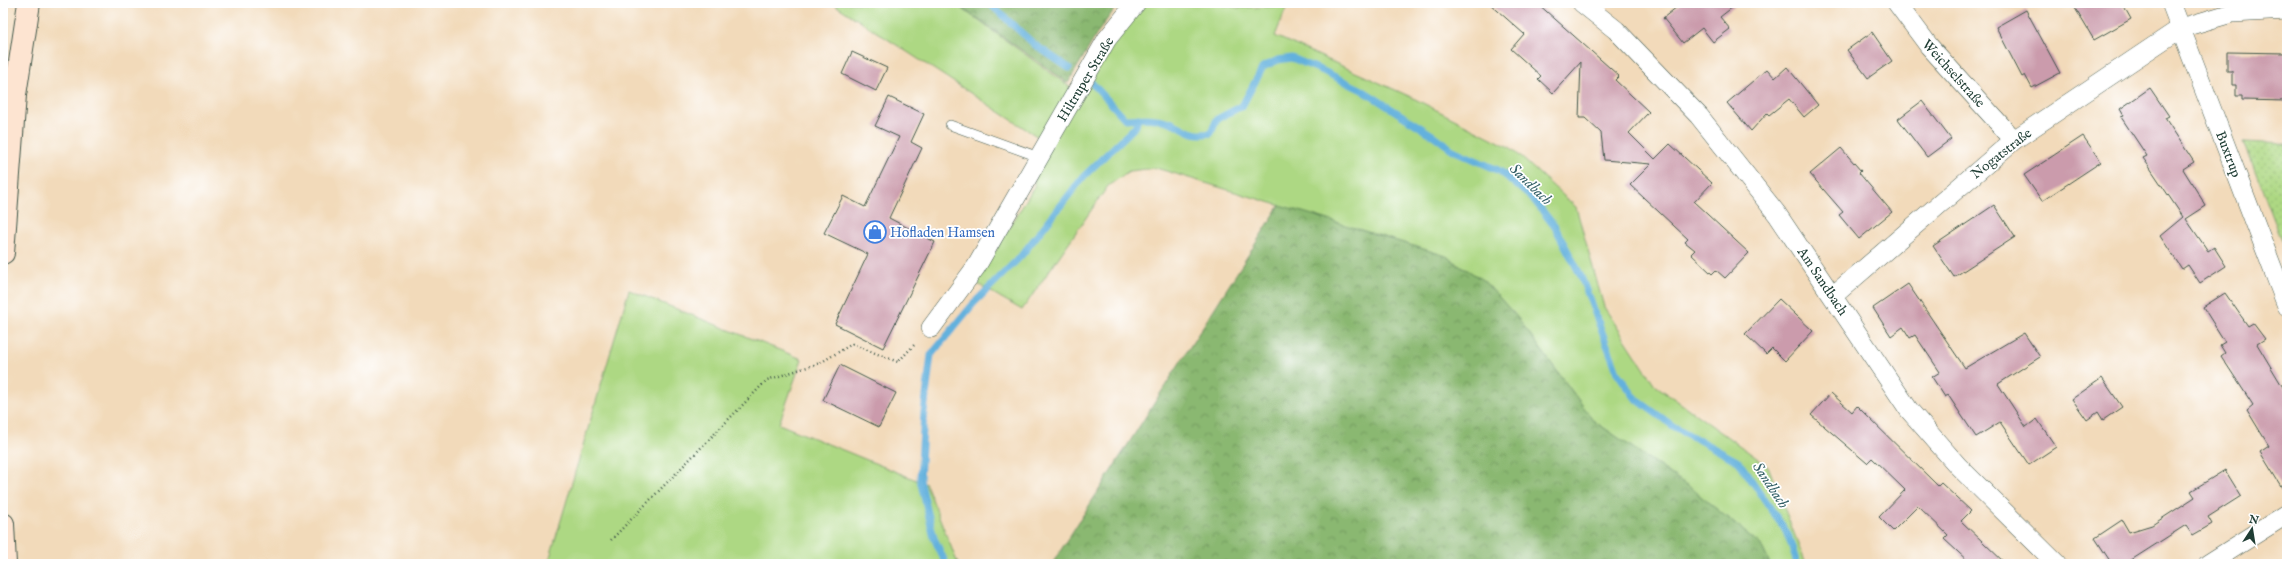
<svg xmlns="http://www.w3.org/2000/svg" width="2290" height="567" font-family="'IM FELL English',serif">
  <defs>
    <pattern id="forest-crowns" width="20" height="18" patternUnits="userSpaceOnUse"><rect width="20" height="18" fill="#8ab871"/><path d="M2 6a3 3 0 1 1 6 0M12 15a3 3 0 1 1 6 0" fill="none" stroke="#70975e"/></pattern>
    <pattern id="park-dots" width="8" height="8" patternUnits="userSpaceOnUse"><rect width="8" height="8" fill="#add883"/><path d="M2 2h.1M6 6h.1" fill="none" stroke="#94ba72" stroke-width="1.8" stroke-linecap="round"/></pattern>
  </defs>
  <rect width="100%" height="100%" fill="#fff"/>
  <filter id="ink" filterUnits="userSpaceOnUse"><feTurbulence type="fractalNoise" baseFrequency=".025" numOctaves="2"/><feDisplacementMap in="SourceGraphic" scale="8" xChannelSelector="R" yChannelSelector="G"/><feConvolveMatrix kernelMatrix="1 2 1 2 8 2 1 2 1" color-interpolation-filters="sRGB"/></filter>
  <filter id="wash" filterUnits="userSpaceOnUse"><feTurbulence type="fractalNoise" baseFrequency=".012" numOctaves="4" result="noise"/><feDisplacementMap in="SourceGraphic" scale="16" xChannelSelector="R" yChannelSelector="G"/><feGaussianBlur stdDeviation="0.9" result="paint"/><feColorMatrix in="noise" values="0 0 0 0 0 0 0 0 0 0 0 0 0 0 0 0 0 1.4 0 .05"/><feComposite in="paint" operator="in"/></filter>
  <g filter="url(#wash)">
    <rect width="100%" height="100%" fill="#f2daba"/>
    <g fill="#add883" stroke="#668a5c">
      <path d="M 832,3 L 954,3 L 1080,94 L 1110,41 L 1148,3 L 1214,3 L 1238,8 L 1287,6 L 1275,36 L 1411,97 L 1511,148 L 1576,207 L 1604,307 L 1655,385 L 1768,466 L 1806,564 L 1770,564 L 1761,545 L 1688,486 L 1594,421 L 1517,317 L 1484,281 L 1446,256 L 1156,168 L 1129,171 L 1108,186 L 1022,310 L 976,283 L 1034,187 L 1038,137 Z"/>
      <path d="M 629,290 L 802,359 L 779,424 L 926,484 L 958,564 L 548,564 Z"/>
    </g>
    <g fill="url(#forest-crowns)" stroke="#547a52">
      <path d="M 955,3 L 1119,3 L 1098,32 L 1068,83 Z"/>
      <path d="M 1280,205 L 1446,256 L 1484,281 L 1517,317 L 1594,421 L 1688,486 L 1761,545 L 1770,564 L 1052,564 Z"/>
    </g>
    <path fill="url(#park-dots)" stroke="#668a5c" d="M 2244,142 L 2287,144 L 2287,254 Z"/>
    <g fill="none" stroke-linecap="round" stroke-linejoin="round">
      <g stroke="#64b1dd" stroke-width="7">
        <path d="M 989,3 L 1035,45 L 1069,68"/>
        <path d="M 1092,83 L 1125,119 C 1141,118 1155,117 1170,122 C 1188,129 1190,137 1211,133 L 1217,119 L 1242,106 L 1263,67 L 1278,60 L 1292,58 L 1323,71 L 1362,90 L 1434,136 L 1453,150 L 1500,171 L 1534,200 L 1555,227 L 1580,274 L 1618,374 L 1636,399 L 1673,426 L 1739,462 L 1788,534 L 1797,564"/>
        <path d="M 946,564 L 934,538 L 920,480 L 924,412 L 931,355 L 974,303 L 1021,256 L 1084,176 L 1136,126 L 1138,118"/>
      </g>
    </g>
    <g id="blocks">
      <g fill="#cb9bac">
        <path d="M 1489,3 L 1537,3 L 1619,76 L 1615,80 L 1649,112 L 1629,133 L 1655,159 L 1670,144 L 1712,183 L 1694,202 L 1749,253 L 1725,278 L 1716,270 L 1712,274 L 1691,254 L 1695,250 L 1685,242 L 1688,239 L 1630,185 L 1651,164 L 1604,160 L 1601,133 L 1585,118 L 1579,118 L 1581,62 L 1553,93 L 1538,79 L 1541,76 L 1511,49 L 1524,34 Z"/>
        <path d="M 1682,3 L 1738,3 L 1720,17 L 1730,29 L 1713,42 L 1702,28 L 1683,43 L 1663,18 Z"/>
        <path d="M 2072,3 L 2122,3 L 2131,19 L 2094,40 Z"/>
        <path d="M 2026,10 L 2060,73 L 2032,88 L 2025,75 L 2022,77 L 1996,27 Z"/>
        <path d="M 1872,32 L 1892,61 L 1868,78 L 1847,50 Z"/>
        <path d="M 852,52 L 887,68 L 876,91 L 842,74 Z"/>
        <path d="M 2227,52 L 2287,53 L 2287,101 L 2242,100 L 2242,96 L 2236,96 L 2236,85 L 2232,85 L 2232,71 L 2227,71 Z"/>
        <path d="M 1787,67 L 1818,105 L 1804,117 L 1789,99 L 1769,115 L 1767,113 L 1751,131 L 1727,103 L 1767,69 L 1775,78 Z"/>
        <path d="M 2150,88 L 2169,116 L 2165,118 L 2194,162 L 2183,169 L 2206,206 L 2186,219 L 2208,251 L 2214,247 L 2226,266 L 2200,283 L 2188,265 L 2182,269 L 2160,236 L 2183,217 L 2148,165 L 2143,158 L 2147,156 L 2121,117 L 2124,116 L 2120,109 Z"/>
        <path d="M 889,97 L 924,114 L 911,142 L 922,148 L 889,218 L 935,242 L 883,348 L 835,324 L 868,254 L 824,233 L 843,196 L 865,207 L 899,137 L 875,126 Z"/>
        <path d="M 1922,101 L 1951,139 L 1927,157 L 1898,119 Z"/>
        <path d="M 2083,136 L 2101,162 L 2042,201 L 2024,175 Z"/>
        <path d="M 1841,148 L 1861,171 L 1859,173 L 1892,212 L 1859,239 L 1839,215 L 1843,212 L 1810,174 Z"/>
        <path d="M 1994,205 L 2015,237 L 1954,277 L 1933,246 Z"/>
        <path d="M 1908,284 L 1965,368 L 2024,333 L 2040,357 L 1998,384 L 2026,427 L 2037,419 L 2056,447 L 2029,465 L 2000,422 L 1976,437 L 1948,395 L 1945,397 L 1932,377 L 1940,372 L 1915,335 L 1910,338 L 1903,327 L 1891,336 L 1873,308 Z"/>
        <path d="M 2225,293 L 2248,326 L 2253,323 L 2265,339 L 2257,344 L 2287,394 L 2287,496 L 2260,452 L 2269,446 L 2247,410 L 2253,405 L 2221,356 L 2225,353 L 2220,345 L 2225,342 L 2203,307 Z"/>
        <path d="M 1779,299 L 1813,331 L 1785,361 L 1772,348 L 1766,354 L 1745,334 Z"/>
        <path d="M 840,365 L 896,393 L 879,427 L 823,400 Z"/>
        <path d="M 2102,378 L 2122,407 L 2103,420 L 2098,412 L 2087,420 L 2072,399 Z"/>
        <path d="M 1831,393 L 1852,412 L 1857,406 L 1938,486 L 1941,483 L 1971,511 L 1961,521 L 2006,564 L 1971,564 L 1944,539 L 1948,535 L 1918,506 L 1893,531 L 1879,517 L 1905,490 L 1872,458 L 1867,463 L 1811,415 Z"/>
        <path d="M 2225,470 L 2241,496 L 2208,517 L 2212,524 L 2193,535 L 2186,525 L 2125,564 L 2112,564 L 2095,538 L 2122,520 L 2129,532 L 2152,525 L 2195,497 L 2191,491 Z"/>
      </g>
    </g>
  </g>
  <g filter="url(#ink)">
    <use href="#blocks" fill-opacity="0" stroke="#3f5548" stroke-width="1"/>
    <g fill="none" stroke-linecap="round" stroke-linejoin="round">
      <g stroke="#3f5548" stroke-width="10">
        <path id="service" d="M 950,125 L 1039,157"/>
      </g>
      <g stroke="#3f5548" stroke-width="20">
        <g id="minor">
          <path d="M 1582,3 L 1616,30 L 1699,116 L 1777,214 L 1909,410 L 1958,466 L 2057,564"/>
          <path d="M 1897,3 L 1929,46 L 2014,140"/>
          <path d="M 2171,3 L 2287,306"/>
          <path d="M 1834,295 L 2014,140 L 2181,28 L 2232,13 L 2287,10"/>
          <path d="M 931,328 L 976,267 L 1107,39 L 1136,3"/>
          <path d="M 2208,564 L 2287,514"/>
        </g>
      </g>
      <g stroke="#3f5548" stroke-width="24">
        <g id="secondary">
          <path d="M 3,253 L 15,95 L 29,3"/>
          <path d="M 3,524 L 5,564"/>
        </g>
      </g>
      <path stroke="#3f5548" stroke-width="2.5" stroke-dasharray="1 3" stroke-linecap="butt" d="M 611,540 L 767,380 L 820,363 L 852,344 L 898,362 L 916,343"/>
      <use href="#service" stroke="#fff" stroke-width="9"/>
      <use href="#minor" stroke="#fff" stroke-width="19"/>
      <use href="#secondary" stroke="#fde4d1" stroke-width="22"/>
    </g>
  </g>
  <defs>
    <g id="shop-ring" transform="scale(1.15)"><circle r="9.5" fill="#fff" stroke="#3f7fe0" stroke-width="1.5"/><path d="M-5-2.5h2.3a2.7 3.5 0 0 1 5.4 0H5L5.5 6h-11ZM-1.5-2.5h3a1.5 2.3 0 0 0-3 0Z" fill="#3f7fe0"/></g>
  </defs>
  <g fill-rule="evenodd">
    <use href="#shop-ring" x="875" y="232"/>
  </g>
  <g text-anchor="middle" stroke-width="3.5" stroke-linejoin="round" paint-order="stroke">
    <g font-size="14" fill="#1f3d34" stroke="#fff">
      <text transform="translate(1954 73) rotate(48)" y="5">Weichselstraße</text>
      <text transform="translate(1085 79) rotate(-59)" y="5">Hiltruper Straße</text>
      <text transform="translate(2001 153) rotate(-38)" y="5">Nogatstraße</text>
      <text transform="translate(2229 154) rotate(69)" y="5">Buxtrup</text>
      <text transform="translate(1823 281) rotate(56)" y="5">Am Sandbach</text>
    </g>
    <g font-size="14" fill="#366cbe" stroke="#fff" text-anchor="start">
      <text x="890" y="237">Hofladen Hamsen</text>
    </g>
    <g font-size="15" font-style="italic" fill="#346067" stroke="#fff">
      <text transform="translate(1531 184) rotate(44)" y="5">Sandbach</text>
      <text transform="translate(1771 485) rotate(56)" y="5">Sandbach</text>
    </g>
  </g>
  <rect width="2290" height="567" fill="none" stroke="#fff" stroke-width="16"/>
  <g transform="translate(2252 529) rotate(12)" stroke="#ffffff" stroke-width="3" paint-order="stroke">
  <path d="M0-3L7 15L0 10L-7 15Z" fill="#1f3d34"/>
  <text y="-6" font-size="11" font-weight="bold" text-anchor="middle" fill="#1f3d34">N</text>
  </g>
</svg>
